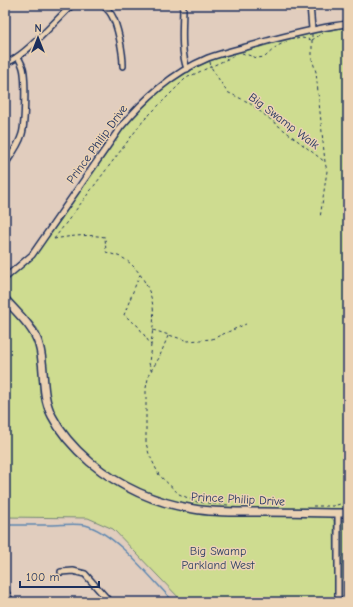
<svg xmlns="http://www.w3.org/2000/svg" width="353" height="607" font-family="'Comic Neue',sans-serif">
  <rect width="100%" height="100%" fill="#e1cdbe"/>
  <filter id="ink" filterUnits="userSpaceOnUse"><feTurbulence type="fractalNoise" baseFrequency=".025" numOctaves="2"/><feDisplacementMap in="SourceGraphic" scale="8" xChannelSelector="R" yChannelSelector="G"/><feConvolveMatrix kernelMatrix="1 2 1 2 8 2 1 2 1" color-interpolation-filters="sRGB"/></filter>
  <g filter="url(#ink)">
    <g fill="#cedc90" stroke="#748677">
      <path d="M 348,27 L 348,509 L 209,507 L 172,502 L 141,491 L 105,470 L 71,440 L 56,417 L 48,394 L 46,379 L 46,360 L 43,341 L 37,328 L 5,294 L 5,281 L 30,260 L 53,231 L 126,126 L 141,107 L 170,82 L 198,66 L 218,58 L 309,34 Z"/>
      <path d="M 5,304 L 31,334 L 36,348 L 39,359 L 40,394 L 51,421 L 98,472 L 118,487 L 156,503 L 192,512 L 328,516 L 332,518 L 334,521 L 335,602 L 187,602 L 181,600 L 113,529 L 88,518 L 5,517 Z"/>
      <path d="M 348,516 L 348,602 L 341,602 L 341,524 L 343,519 Z"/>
    </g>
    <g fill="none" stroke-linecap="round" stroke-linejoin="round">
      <path stroke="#5e87b1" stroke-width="1.5" d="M 5,525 C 20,525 36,525 51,525 C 62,525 74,523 85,525 C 116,533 151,579 174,602"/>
      <g stroke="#1b2f5e" stroke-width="8">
        <g id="street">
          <path d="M 103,5 C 106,8 109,11 111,14 C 118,25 123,53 123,66"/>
          <path d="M 183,5 C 183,26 180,49 187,69"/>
          <path d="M 310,5 L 312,29"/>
          <path d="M 5,63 C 23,59 57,19 72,5"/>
          <path d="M 5,164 C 12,154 19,145 22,134 C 25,124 26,78 23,68 C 22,64 20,61 18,57"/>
          <path d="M 5,278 L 32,255 L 120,128 C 145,98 172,73 208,58 C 227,51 248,47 267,41 C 294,34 320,27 348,24"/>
          <path d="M 338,513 L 338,602"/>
          <path d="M 61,572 L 73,571 L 85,574 L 108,600 L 108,602"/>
          <path d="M 5,590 L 11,602"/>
        </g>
      </g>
      <g stroke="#1b2f5e" stroke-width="10">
        <path id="secondary" d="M 5,299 C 16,312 34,327 39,345 C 46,368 40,393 52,416 C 61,434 75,449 90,462 C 120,487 156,503 194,509 C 216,513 240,512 263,512 C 291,512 320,513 348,513"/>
      </g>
      <g stroke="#1b2f5e" stroke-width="1" stroke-dasharray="3 3" stroke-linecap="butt">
        <path d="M 312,34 L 312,59 L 316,72 L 325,162 L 327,171 L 320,218"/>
        <path d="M 296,39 L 302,38 L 312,40"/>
        <path d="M 312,40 L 323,33"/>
        <path d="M 242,53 L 257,58 L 265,57 L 277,46 L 289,41"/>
        <path d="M 210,62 L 211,67 L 227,92 L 248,102 L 325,162"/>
        <path d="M 54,239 L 143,121 L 186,78 L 234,56"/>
        <path d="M 54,239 C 71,236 88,234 105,237 L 106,252 C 113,255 121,256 126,260 C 133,265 139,272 143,279 C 157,303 154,318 151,345 L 138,326 L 124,315 L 139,276 L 140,275"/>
        <path d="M 153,330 L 188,341 L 212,339 L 246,324"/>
        <path d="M 168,336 L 159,358 L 149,374 L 146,388 L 146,443 L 149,454 L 159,475 L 179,494 L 197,502 L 228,505"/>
        <path d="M 151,345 L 149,363 L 151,370"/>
        <path d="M 313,506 L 333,506 L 344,503 L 348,503"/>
      </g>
      <use href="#street" stroke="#ebd2b3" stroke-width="5"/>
      <use href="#secondary" stroke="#ebd2b3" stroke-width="7"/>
    </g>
  </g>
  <g text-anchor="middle" stroke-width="3" stroke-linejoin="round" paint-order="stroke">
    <g font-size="12" fill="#1b2f5e" stroke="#ebd2b3">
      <text transform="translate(284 121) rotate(37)" y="4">Big Swamp Walk</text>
      <text transform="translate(97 144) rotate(-54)" y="4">Prince Philip Drive</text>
      <text transform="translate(238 499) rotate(3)" y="4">Prince Philip Drive</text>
    </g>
    <g font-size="12" fill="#2d4063" stroke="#ebd2b3">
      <text x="218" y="555">Big Swamp<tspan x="218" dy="14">Parkland West</tspan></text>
    </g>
  </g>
  <rect width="353" height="607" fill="none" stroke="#ebd2b3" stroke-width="20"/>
  <rect x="10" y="10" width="333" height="587" fill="none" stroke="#1b2f5e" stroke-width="1.5" filter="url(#ink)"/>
  <g transform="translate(38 38)" stroke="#ebd2b3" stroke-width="3" paint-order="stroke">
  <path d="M0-3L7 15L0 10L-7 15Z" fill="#1b2f5e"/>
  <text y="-6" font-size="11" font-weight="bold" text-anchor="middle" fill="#1b2f5e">N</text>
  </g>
  <path d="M20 581v6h79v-6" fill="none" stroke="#1b2f5e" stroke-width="2"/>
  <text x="26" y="581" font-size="12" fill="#1b2f5e" stroke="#ebd2b3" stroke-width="3" paint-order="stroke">100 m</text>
</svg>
